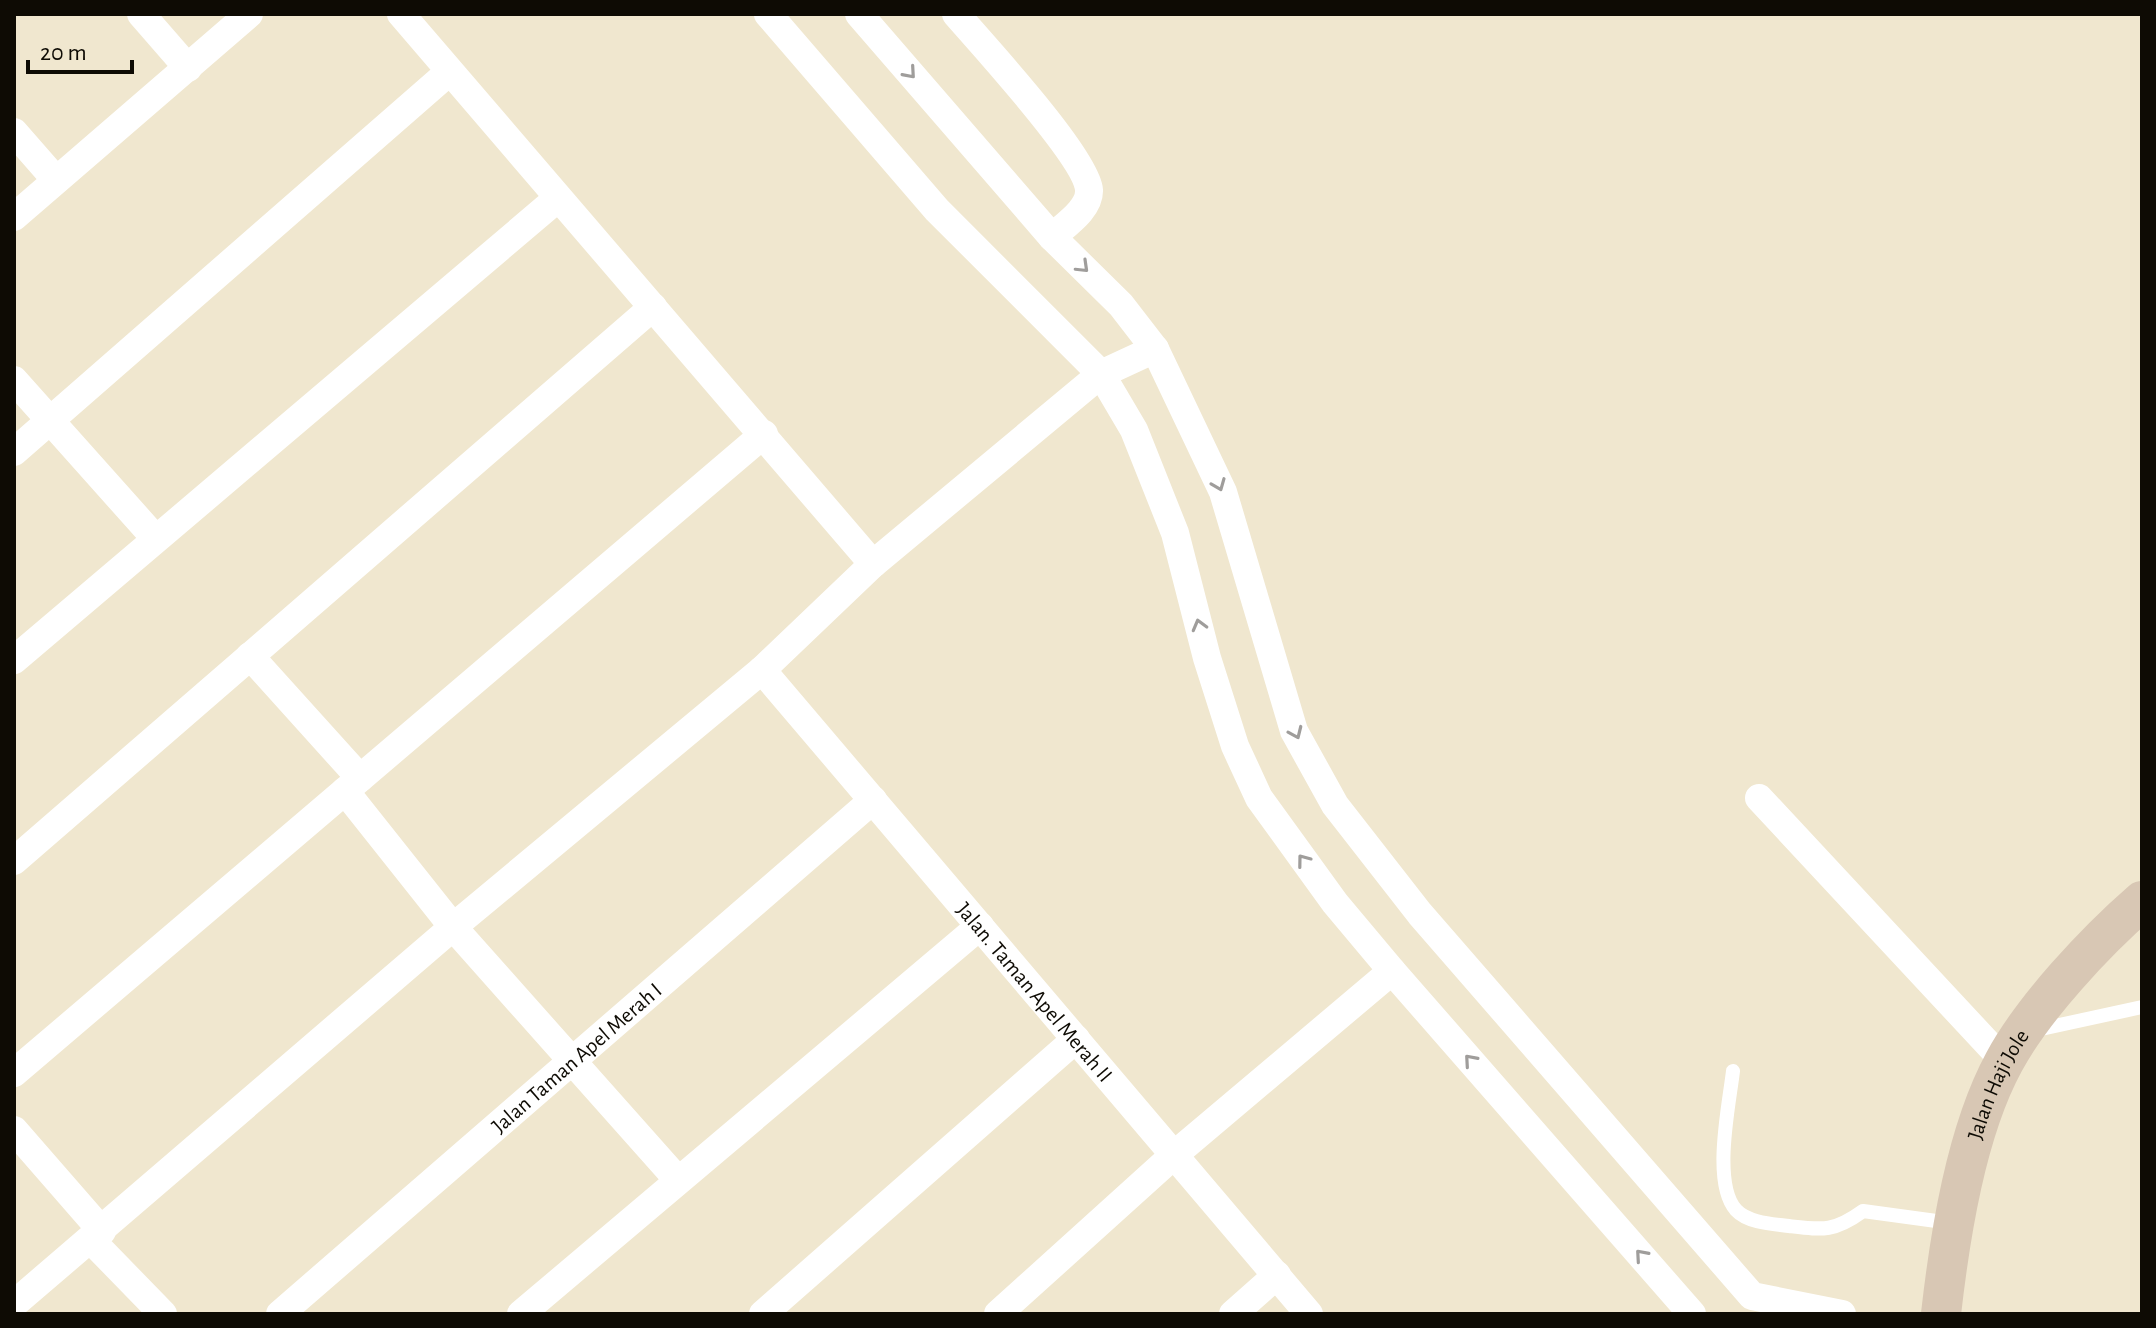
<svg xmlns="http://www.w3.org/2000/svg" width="2156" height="1328" font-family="'Alegreya Sans',sans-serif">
  <rect width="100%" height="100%" fill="#f0e7cf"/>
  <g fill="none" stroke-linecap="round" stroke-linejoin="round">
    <g stroke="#fff" stroke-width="14">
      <path d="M 2032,1031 L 2142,1007"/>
      <path d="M 1733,1071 C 1729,1106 1712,1183 1736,1210 C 1748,1223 1773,1224 1789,1226 C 1823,1230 1834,1232 1863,1211 L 1951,1223"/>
    </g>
    <g stroke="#fff" stroke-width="28">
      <path d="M 141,14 L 188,68"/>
      <path d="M 401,14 L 873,564"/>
      <path d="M 768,14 L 937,210 L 1101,374 L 1134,430 L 1175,533 L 1207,658 L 1235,746 L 1259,798 L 1335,903 L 1392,971 L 1692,1314"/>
      <path d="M 859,14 L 1052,237 L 1121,305 L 1155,349 L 1223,492 L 1294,731 L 1335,805 L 1420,914 L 1752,1296 L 1842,1314"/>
      <path d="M 956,14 C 982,44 1087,158 1089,190 C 1090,209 1065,225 1052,237"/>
      <path d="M 14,132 L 56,180"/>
      <path d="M 14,217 L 249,14"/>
      <path d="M 14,380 L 155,538"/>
      <path d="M 14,452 L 449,72"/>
      <path d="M 250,656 L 360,778"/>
      <path d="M 14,660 L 558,198"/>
      <path id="s1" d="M 762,670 L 1309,1314"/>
      <path d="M 345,791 L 453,927 L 678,1180"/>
      <path d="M 1759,798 L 2004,1061"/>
      <path d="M 14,861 L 653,307"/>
      <path d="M 14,1073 L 764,434"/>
      <path d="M 14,1130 L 102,1231"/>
      <path d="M 91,1240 L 163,1314"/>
      <path d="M 14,1304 L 453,927 L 762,670 L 873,564 L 1101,374 L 1155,349"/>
      <path id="s2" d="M 280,1314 L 873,800"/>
      <path d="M 521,1314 L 980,926"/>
      <path d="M 763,1314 L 1076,1039"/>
      <path d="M 998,1314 L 1174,1155 L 1392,971"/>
      <path d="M 1233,1314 L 1277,1275"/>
    </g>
    <path stroke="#d8c7b4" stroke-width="40" id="s3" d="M 1941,1314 C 1950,1235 1966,1132 2004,1062 C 2033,1008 2096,941 2142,901"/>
  </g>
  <defs><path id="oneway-chevron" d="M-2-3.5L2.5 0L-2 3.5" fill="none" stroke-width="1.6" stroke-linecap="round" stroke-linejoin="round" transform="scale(2)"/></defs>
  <g stroke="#9f9d9b">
    <use href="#oneway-chevron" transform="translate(910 73) rotate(49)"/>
    <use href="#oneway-chevron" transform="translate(1083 267) rotate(44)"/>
    <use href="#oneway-chevron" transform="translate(1219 485) rotate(68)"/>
    <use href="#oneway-chevron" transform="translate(1199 625) rotate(-105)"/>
    <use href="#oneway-chevron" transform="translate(1296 733) rotate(66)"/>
    <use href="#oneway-chevron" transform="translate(1303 860) rotate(-127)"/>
    <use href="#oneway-chevron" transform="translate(1470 1060) rotate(-131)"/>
    <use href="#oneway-chevron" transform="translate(1641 1255) rotate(-131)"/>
  </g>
  <g text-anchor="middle" stroke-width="7" stroke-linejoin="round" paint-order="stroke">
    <g font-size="22" fill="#0e0b04" stroke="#f0e7cf">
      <text dy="8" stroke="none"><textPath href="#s1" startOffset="422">Jalan. Taman Apel Merah II</textPath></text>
      <text dy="8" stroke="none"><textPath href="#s2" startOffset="392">Jalan Taman Apel Merah I</textPath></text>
      <text dy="8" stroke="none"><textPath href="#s3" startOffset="238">Jalan Haji Jole</textPath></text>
    </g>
  </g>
  <rect width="2156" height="1328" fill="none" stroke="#0e0b04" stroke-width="32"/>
  <path d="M28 60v12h104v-12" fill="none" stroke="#0e0b04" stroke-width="4"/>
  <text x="40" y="60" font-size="24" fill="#0e0b04" stroke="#f0e7cf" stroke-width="6" paint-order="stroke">20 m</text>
</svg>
